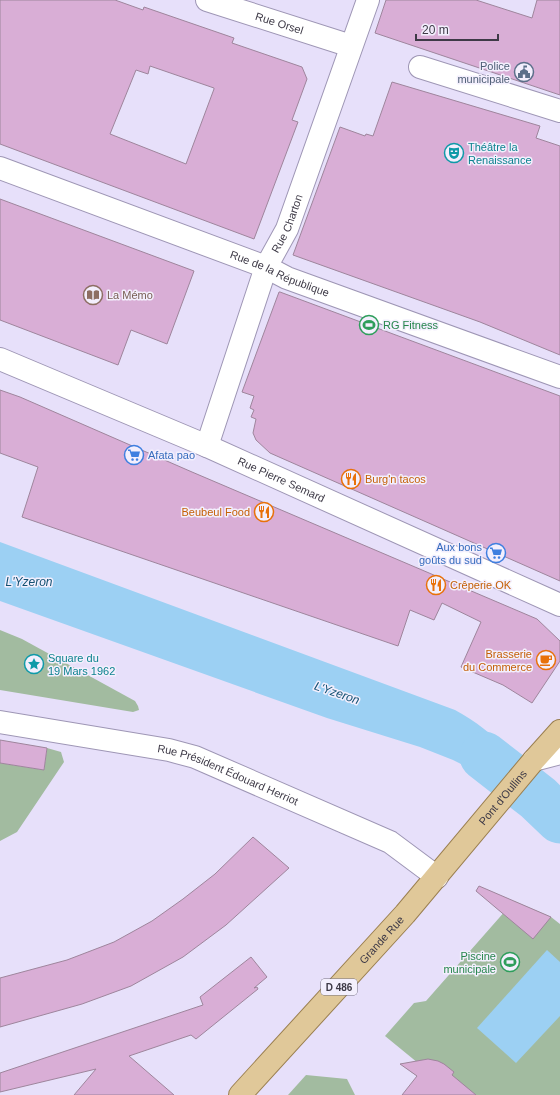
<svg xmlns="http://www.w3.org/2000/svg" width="560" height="1095" font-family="Helvetica,sans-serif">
  <rect width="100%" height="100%" fill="#e7e0fa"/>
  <g fill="#a2bba0">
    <path d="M 0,630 L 22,639 L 135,701 L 138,706 L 139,710 L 133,712 L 0,690 Z"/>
    <path d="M 47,748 L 61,752 L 64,762 L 17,832 L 0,841 L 0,763 L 44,770 Z"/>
    <path d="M 514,901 L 551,917 L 560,924 L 560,1095 L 415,1095 L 417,1076 L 411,1072 L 418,1063 L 385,1036 L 414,1003 L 426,1001 Z"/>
    <path d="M 306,1075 L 347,1079 L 355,1095 L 288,1095 Z"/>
  </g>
  <g fill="#9cd0f3">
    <path d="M 0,542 L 455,710 C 490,728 518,761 546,788 L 530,807 L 475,771 L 453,760 L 420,747 L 327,718 L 0,601 Z"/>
    <path d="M 547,950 L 560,962 L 560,1016 L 516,1063 L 477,1028 Z"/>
  </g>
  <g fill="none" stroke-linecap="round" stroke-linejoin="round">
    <path stroke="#9cd0f3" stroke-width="49" d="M 484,756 L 538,798 L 560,819"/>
  </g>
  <g fill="#d9aed6" stroke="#9e859c" fill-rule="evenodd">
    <path d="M 0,0 L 115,0 L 143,10 L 144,7 L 234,38 L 232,43 L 302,67 L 307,79 L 292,120 L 298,122 L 254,239 L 0,144 ZM 150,66 L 214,88 L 214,89 L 186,164 L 110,134 L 136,70 L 148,74 Z"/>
    <path d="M 386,0 L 476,0 L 532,18 L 537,0 L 560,0 L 560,95 L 375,33 Z"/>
    <path d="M 392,82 L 540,126 L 536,138 L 560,146 L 560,355 L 480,322 L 293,255 L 340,127 L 365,136 L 366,134 L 373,136 Z"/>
    <path d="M 0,199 L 194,271 L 167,344 L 131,330 L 118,365 L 0,320 Z"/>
    <path d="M 280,292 L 560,396 L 560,581 L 270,453 L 256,440 L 253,433 L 256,419 L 251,417 L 254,410 L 250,408 L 254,396 L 242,392 L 279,292 Z"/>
    <path d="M 0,390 L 20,397 L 192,472 L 537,619 L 560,641 L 560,661 L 532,703 L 503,685 L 461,667 L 481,622 L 442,603 L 434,620 L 410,610 L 398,646 L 22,517 L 38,467 L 0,453 Z"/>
    <path d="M 0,740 L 47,748 L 44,770 L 0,763 Z"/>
    <path d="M 253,837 L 289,868 L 226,925 L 183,957 L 131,986 L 82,1004 L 0,1027 L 0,978 L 67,960 L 114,942 L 152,921 L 183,899 L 215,874 Z"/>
    <path d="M 479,886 L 551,917 L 533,939 L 476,891 Z"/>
    <path d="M 251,957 L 267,977 L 254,988 L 257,987 L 258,989 L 196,1039 L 191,1035 L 129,1056 L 174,1095 L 74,1095 L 96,1069 L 0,1092 L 0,1073 L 203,1005 L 200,997 Z"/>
    <path d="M 428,1059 L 438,1061 L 444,1064 L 454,1072 L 452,1075 L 476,1095 L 402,1095 L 417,1076 L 400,1064 Z"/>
  </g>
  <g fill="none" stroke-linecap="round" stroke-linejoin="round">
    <g stroke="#9e96b5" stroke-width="24">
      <g id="street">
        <path id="s1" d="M 207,0 L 351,46"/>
        <path d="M 420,67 L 560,111"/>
        <path id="s2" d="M 0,168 L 266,267 L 287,278 L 560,377"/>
        <path id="s3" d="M 207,446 L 266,267 L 287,229 L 368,0"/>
        <path id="s4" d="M 0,722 L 169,750 L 195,757 L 390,842 L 437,877"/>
      </g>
    </g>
    <g stroke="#9e96b5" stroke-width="24">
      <g id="secondary">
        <path id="s5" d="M 0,359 L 207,446 L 560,605"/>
        <path d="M 534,760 L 560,753"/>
      </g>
    </g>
    <g stroke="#9a7f50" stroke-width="24">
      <g id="primary">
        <path id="s6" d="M 240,1095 L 405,914 L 534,760 L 560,731"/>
      </g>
    </g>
    <use href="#street" stroke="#fff" stroke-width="22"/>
    <use href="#secondary" stroke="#fff" stroke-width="22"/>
    <use href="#primary" stroke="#e0c899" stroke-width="22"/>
  </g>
  <defs>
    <g id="civic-ring" transform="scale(1)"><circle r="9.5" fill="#f3effd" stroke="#5c6f8a" stroke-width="1.5"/><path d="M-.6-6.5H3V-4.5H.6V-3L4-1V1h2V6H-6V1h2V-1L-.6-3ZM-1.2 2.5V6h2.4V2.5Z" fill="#5c6f8a"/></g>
    <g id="theatre-ring" transform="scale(1)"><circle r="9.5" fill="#f3effd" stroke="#0f9aa8" stroke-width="1.5"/><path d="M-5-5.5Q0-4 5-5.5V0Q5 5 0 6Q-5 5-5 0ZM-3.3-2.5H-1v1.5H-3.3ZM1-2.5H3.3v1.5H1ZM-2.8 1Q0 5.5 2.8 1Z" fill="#0f9aa8"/></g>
    <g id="library-ring" transform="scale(1)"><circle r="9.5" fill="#f3effd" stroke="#8d6e63" stroke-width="1.5"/><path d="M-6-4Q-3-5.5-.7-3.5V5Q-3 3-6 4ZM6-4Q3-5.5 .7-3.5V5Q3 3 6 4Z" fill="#8d6e63"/></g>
    <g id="stadium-ring" transform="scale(1)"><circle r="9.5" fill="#f3effd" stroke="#2e9e5b" stroke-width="1.5"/><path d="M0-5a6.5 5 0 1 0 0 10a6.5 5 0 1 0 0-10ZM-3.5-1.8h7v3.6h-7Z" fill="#2e9e5b"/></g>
    <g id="supermarket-ring" transform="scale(1)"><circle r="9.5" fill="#f3effd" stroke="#3f7fe0" stroke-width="1.5"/><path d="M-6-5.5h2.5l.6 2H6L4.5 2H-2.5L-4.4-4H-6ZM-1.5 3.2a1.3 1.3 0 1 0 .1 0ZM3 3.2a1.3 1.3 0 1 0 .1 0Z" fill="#3f7fe0"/></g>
    <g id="restaurant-ring" transform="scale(1)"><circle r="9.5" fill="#f3effd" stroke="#e8710a" stroke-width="1.5"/><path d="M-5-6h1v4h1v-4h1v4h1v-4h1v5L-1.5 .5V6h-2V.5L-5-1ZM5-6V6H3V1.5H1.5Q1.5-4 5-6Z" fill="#e8710a"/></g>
    <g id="cafe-ring" transform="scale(1)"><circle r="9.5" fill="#f3effd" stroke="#e8710a" stroke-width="1.5"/><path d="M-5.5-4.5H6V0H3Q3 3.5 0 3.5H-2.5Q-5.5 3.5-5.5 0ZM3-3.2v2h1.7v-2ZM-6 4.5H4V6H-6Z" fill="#e8710a"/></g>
    <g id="sight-ring" transform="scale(1)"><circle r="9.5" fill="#f3effd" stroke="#0f9aa8" stroke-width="1.5"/><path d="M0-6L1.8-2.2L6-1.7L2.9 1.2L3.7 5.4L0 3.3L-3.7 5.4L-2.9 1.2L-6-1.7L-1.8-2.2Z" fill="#0f9aa8"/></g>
  </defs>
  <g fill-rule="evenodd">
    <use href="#civic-ring" x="524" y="72"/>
    <use href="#theatre-ring" x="454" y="153"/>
    <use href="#library-ring" x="93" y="295"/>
    <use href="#stadium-ring" x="369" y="325"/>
    <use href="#supermarket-ring" x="134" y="455"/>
    <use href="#restaurant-ring" x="351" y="479"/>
    <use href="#restaurant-ring" x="264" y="512"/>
    <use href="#supermarket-ring" x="496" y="553"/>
    <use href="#restaurant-ring" x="436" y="585"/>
    <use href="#cafe-ring" x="546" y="660"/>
    <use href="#sight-ring" x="34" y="664"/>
    <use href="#stadium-ring" x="510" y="962"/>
  </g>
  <g text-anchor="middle" stroke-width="3" stroke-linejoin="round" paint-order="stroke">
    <rect fill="#f3effd" stroke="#74707e" stroke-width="1" x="321" y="979" width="36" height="16" rx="3"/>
    <g font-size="10" font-weight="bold" fill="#3e3a47">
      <text x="339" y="991">D 486</text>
    </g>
    <g font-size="11" fill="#3e3a47" stroke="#f3effd">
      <text dy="4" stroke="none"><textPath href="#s1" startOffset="76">Rue Orsel</textPath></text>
      <text dy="4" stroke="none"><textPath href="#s3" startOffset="237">Rue Charton</textPath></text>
      <text dy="4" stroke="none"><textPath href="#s2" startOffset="299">Rue de la République</textPath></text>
      <text dy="4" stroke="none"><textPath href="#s5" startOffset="306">Rue Pierre Semard</textPath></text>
      <text dy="4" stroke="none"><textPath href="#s4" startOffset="235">Rue Président Édouard Herriot</textPath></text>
      <text dy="4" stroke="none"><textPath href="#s6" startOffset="397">Pont d'Oullins</textPath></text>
      <text dy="4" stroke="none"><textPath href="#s6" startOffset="210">Grande Rue</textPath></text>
    </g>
    <g font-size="11" fill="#4e5e75" stroke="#f3effd" text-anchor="end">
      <text x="510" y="70">Police<tspan x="510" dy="13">municipale</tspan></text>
    </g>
    <g font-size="11" fill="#0d838f" stroke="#f3effd" text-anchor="start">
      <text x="468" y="151">Théâtre la<tspan x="468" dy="13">Renaissance</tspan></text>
      <text x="48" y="662">Square du<tspan x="48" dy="13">19 Mars 1962</tspan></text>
    </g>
    <g font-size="11" fill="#785e54" stroke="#f3effd" text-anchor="start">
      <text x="107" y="299">La Mémo</text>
    </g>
    <g font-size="11" fill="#27864d" stroke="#f3effd" text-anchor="start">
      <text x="383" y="329">RG Fitness</text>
      <text x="496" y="960" text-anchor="end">Piscine<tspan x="496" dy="13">municipale</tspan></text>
    </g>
    <g font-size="11" fill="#366cbe" stroke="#f3effd" text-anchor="start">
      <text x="148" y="459">Afata pao</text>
      <text x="482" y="551" text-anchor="end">Aux bons<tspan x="482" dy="13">goûts du sud</tspan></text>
    </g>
    <g font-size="11" fill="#c56008" stroke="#f3effd" text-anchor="start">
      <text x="365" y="483">Burg'n tacos</text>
      <text x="250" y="516" text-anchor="end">Beubeul Food</text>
      <text x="450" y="589">Crêperie OK</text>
      <text x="532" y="658" text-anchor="end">Brasserie<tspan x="532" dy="13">du Commerce</tspan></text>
    </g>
    <g font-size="12" font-style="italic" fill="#135173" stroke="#f3effd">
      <text x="29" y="586">L'Yzeron</text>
      <text transform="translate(337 693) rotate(19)" y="4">L'Yzeron</text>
    </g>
  </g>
  <path d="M416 34v6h82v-6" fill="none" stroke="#3e3a47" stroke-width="2"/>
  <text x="422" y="34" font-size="12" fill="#3e3a47" stroke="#f3effd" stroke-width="3" paint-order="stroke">20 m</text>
</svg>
